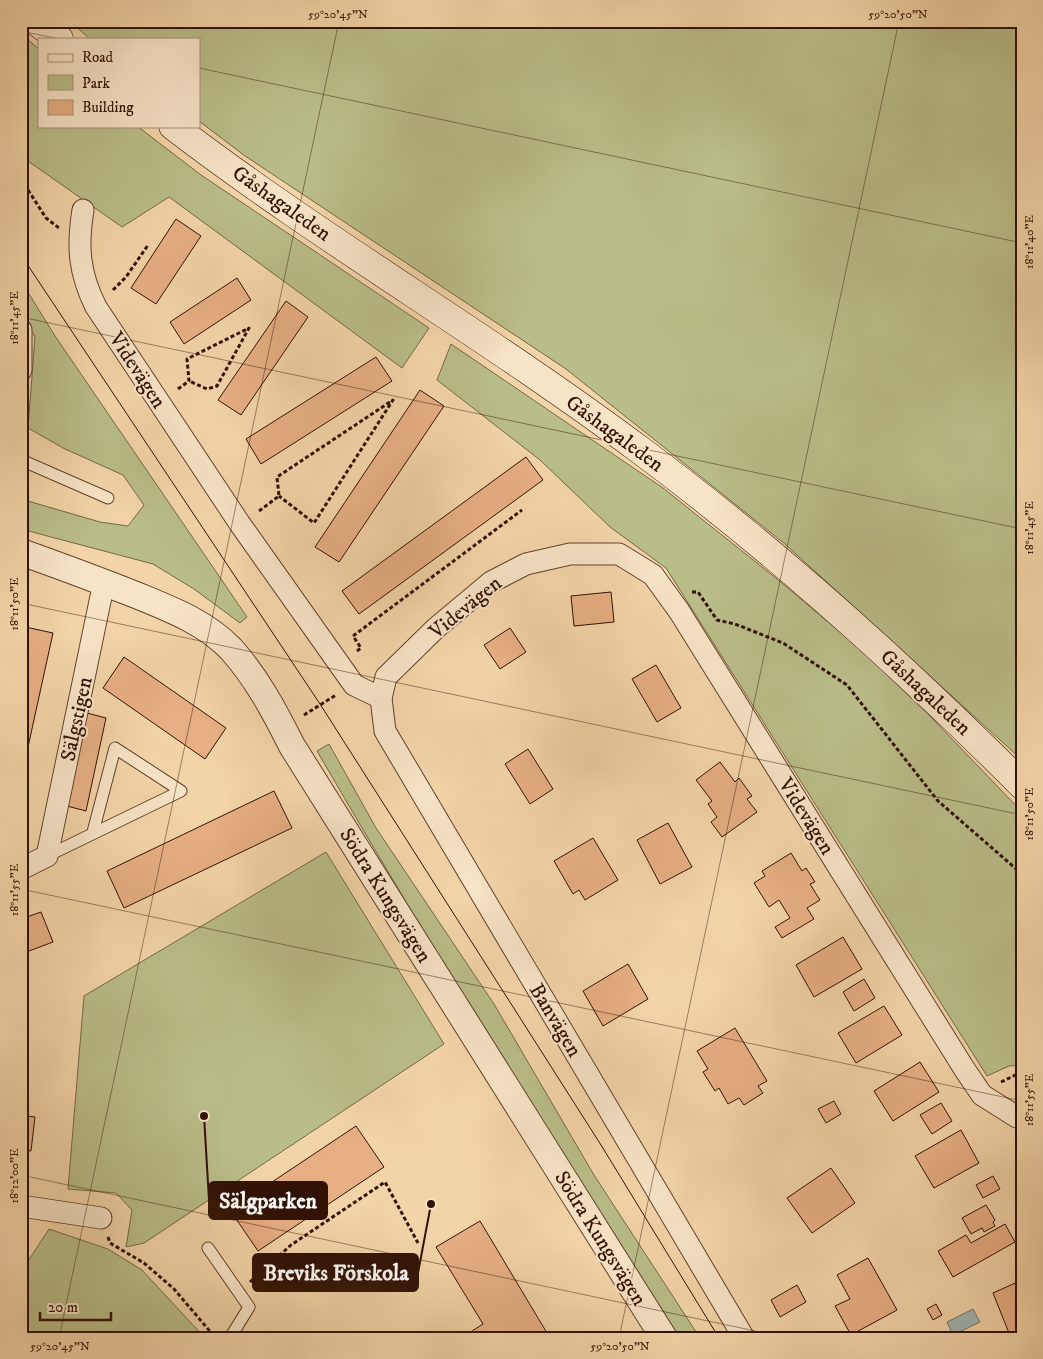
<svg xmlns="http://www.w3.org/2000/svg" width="1043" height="1359" font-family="'IM FELL DW Pica',serif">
  <rect width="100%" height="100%" fill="#f3d4a8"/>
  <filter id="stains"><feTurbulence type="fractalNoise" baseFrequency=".004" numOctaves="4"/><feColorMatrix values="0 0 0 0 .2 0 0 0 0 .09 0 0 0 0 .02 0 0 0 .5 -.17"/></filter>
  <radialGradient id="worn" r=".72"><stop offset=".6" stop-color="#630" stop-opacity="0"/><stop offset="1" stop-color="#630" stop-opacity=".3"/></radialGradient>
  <g fill="#b9bd89" stroke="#756846">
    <path d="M 70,21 L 1022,21 L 1022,760 L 785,544 L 566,369 L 245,156 L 199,121 L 199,39 L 90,39 Z"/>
    <path d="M 21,34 L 39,49 L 39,126 L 137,126 L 201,175 L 429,328 L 402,368 L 169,197 L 122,227 L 28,161 L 21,151 Z"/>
    <path d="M 21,281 L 55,336 L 247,617 L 240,623 L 194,589 L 153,564 L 21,529 L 21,499 L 100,522 L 128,526 L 144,505 L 123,475 L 63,448 L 28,428 L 35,337 L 21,314 Z"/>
    <path d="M 451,344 L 663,488 L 782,583 L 861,650 L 930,716 L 1022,812 L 1022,1065 L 1009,1066 L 987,1076 L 666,568 L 610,527 L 540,460 L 437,380 Z"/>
    <path d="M 329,744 L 376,828 L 494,1004 L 594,1175 L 700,1338 L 680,1338 C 555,1145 432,950 317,751 Z"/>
    <path d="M 326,852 L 444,1044 L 144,1243 L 126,1247 L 132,1210 L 116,1193 L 68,1189 L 84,996 Z"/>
    <path d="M 49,1229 L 108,1249 L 142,1270 L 205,1338 L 21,1338 L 21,1272 Z"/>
  </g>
  <path fill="#a1b5b3" stroke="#74746d" d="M 973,1309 L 980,1322 L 953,1335 L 947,1322 Z"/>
  <g fill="#e7af84" stroke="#311204">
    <path d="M 176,219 L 201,236 L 156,304 L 131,288 Z"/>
    <path d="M 237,278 L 251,300 L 184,344 L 170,322 Z"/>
    <path d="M 286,301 L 308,317 L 241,415 L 218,400 Z"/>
    <path d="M 376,357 L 392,381 L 261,464 L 246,439 Z"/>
    <path d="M 420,390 L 444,406 L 339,562 L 315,547 Z"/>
    <path d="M 526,457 L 543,480 L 359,614 L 342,591 Z"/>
    <path d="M 611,592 L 614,622 L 574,626 L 571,596 Z"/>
    <path d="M 21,626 L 53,633 L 21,779 Z"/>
    <path d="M 510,628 L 526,652 L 500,669 L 484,645 Z"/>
    <path d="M 124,657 L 226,728 L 205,759 L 103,688 Z"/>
    <path d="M 656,665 L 681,708 L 657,722 L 632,679 Z"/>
    <path d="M 87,713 L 106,718 L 86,811 L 67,806 Z"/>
    <path d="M 528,749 L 553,789 L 530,804 L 505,764 Z"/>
    <path d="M 720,762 L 735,782 L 739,778 L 752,796 L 747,799 L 757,812 L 722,837 L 711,822 L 717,817 L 708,804 L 712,801 L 696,780 Z"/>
    <path d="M 274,791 L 292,828 L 124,908 L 107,871 Z"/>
    <path d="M 668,823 L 692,867 L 660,884 L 637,840 Z"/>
    <path d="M 593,838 L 618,880 L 585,900 L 579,890 L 573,894 L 554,861 Z"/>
    <path d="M 791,853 L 802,871 L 806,868 L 815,882 L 810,884 L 820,900 L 807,908 L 814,919 L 782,938 L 775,927 L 790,918 L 779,900 L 769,907 L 754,883 L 765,876 L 762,871 Z"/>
    <path d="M 41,912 L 53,942 L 21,954 L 21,919 Z"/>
    <path d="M 843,937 L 862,969 L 814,997 L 796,965 Z"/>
    <path d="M 628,964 L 648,999 L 603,1026 L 583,991 Z"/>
    <path d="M 864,979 L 875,998 L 854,1011 L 843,992 Z"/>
    <path d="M 884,1006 L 902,1035 L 856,1063 L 838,1033 Z"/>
    <path d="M 735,1028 L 767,1081 L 758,1086 L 763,1093 L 744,1105 L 739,1098 L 728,1104 L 719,1088 L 715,1091 L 703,1072 L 708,1069 L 697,1051 Z"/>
    <path d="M 920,1062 L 939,1092 L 893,1121 L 874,1091 Z"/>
    <path d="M 834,1101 L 841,1114 L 826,1123 L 818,1109 Z"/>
    <path d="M 941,1103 L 952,1121 L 932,1134 L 920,1115 Z"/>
    <path d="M 21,1115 L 35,1117 L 31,1151 L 21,1150 Z"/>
    <path d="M 356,1126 L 384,1167 L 258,1251 L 230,1210 Z"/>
    <path d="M 961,1130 L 979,1163 L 934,1188 L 915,1156 Z"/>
    <path d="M 831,1168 L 855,1203 L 812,1233 L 787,1198 Z"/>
    <path d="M 993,1176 L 1000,1189 L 983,1198 L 976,1185 Z"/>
    <path d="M 986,1205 L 995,1220 L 993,1222 L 995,1226 L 984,1232 L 982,1228 L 971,1234 L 962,1218 Z"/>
    <path d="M 480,1221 L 550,1338 L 461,1338 L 483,1324 L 436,1247 Z"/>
    <path d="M 1005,1224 L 1015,1242 L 953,1277 L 938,1251 L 966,1235 L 971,1243 Z"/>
    <path d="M 868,1258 L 897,1310 L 851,1335 L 835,1306 L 850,1299 L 837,1275 Z"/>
    <path d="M 1022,1280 L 1022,1338 L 1011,1338 L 993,1293 Z"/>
    <path d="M 797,1285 L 806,1302 L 780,1317 L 771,1300 Z"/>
    <path d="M 936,1304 L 942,1315 L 933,1320 L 927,1309 Z"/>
  </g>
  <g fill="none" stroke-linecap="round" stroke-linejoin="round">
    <g stroke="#62422d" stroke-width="13">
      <g id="service">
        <path d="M 21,460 L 108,498"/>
        <path d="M 47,856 L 181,791 L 115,748 L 93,832"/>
        <path d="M 208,1248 L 249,1307 L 230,1338"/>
      </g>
    </g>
    <g stroke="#62422d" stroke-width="23">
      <g id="minor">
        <path d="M 83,210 C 77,247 79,273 96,307 L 240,524 L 354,685 L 381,698"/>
        <path d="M 21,330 L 21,370"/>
        <path d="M 21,869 L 47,856 L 104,582"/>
        <path d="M 21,1206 L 101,1218"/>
        <path d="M 744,1338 L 385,731 L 381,698 L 386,677 L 436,628 L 491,582 L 526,564 L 570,554 L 619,554 L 653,575 L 679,611 L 965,1070 L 982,1095 L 1017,1117"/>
      </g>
    </g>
    <g stroke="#62422d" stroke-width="28">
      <path id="tertiary" d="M 21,552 C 60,566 98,580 136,595 C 170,609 205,622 231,649 C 257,678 275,712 292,746 L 664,1338"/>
    </g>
    <g stroke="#311204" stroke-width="29">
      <g id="secondary">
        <path d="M 36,21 L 59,39"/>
        <path d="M 173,126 C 323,241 488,336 640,450 C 776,551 902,665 1022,785"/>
      </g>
    </g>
    <g stroke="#311204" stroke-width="3" stroke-dasharray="4 2.5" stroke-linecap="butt">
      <path d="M 21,179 L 46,218 L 59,228"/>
      <path d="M 113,290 L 126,277 L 148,245"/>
      <path d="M 178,389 L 189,381 L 187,359 L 249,328 L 217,386 L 207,389 L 189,381"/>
      <path d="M 259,511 L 279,496 L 277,477 L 393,400 L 314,523 L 279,496"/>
      <path d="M 692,592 L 698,592 L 717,620 L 735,624 L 783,643 L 847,685 L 938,801 L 1022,874"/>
      <path d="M 357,651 L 361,648 L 353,636 L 522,510"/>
      <path d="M 304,715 L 336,695"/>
      <path d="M 1001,1082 L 1022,1072"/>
      <path d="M 108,1237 L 110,1243 L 144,1263 L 174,1289 L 214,1336"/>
      <path d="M 250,1282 L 291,1245 L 385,1182 L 418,1243"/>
    </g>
    <use href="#service" stroke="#f7e3c6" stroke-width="11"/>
    <use href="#minor" stroke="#f7e3c6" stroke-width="21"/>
    <use href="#tertiary" stroke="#f7e3c6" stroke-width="26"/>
    <use href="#secondary" stroke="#f7e3c6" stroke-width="28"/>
    <path stroke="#311204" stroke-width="1" d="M 21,255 L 320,704 L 601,1145 L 719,1338"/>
  </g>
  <path fill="none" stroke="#311204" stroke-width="1" stroke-opacity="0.45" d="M 21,31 L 59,39M 199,68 L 1022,243M 21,317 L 1022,529M 21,603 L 1022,815M 21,889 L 1022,1101M 21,1175 L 788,1338M 59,1338 L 339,21M 619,1338 L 899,21"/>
  <g text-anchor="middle" stroke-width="4" stroke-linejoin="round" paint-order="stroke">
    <g font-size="21" fill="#311204" stroke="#f7e3c6">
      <text transform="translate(282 203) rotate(35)" y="7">Gåshagaleden</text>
      <text transform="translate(138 370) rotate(57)" y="7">Videvägen</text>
      <text transform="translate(615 433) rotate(36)" y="7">Gåshagaleden</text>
      <text transform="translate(465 607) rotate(-39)" y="7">Videvägen</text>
      <text transform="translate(926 692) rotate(43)" y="7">Gåshagaleden</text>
      <text transform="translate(76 719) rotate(-78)" y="7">Sälgstigen</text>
      <text transform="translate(807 816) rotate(58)" y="7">Videvägen</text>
      <text transform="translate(386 895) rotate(58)" y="7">Södra Kungsvägen</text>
      <text transform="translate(556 1020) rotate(59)" y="7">Banvägen</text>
      <text transform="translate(601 1238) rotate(58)" y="7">Södra Kungsvägen</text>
    </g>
  </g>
  <path fill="none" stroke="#311204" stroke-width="2" d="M204 1116L209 1200M431 1204L418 1273"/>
  <g fill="#311204" stroke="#f7e3c6" stroke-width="2">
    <circle cx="204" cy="1116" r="5"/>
    <circle cx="431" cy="1204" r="5"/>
  </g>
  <g fill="#311204" stroke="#311204" stroke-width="2">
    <rect x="209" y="1182" width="118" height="37" rx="5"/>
    <rect x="253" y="1254" width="165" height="37" rx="5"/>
  </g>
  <g font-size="22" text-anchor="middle" font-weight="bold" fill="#fff">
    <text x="268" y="1208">Sälgparken</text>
    <text x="336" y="1280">Breviks Förskola</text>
  </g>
  <rect width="1043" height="1359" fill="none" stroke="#f3d4a8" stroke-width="55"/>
  <rect x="38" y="38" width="162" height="90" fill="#f7e3c6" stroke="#a88f78"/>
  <rect x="48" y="54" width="25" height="8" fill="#f7e3c6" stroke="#a88f78"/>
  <text x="82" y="62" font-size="15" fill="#311204">Road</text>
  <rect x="48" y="75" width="25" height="15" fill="#b9bd89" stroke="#a88f78"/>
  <text x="82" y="88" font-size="15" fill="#311204">Park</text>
  <rect x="48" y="100" width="25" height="15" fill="#e7af84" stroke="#a88f78"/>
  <text x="82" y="112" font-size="15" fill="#311204">Building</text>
  <path d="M40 1312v8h71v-8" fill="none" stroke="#311204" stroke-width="2.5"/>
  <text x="48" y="1312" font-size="15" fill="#311204" stroke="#f7e3c6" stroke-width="4" paint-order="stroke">20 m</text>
  <rect x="28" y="28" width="988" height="1304" fill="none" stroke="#311204" stroke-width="2"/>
  <g font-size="12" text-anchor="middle" fill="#311204">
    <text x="338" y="18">59°20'45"N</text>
    <text x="898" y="18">59°20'50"N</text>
    <text transform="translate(1029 242) rotate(-90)" y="4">18°11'40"E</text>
    <text transform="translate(14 318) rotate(-90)" y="4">18°11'45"E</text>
    <text transform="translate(1029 528) rotate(-90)" y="4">18°11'45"E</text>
    <text transform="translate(14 604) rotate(-90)" y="4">18°11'50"E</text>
    <text transform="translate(1029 814) rotate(-90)" y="4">18°11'50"E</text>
    <text transform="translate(14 890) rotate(-90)" y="4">18°11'55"E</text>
    <text transform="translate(1029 1100) rotate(-90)" y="4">18°11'55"E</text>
    <text transform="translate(14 1176) rotate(-90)" y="4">18°12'00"E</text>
    <text x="60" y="1350">59°20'45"N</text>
    <text x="620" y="1350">59°20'50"N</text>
  </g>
  <rect width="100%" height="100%" filter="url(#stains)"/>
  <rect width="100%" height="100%" fill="url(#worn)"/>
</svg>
